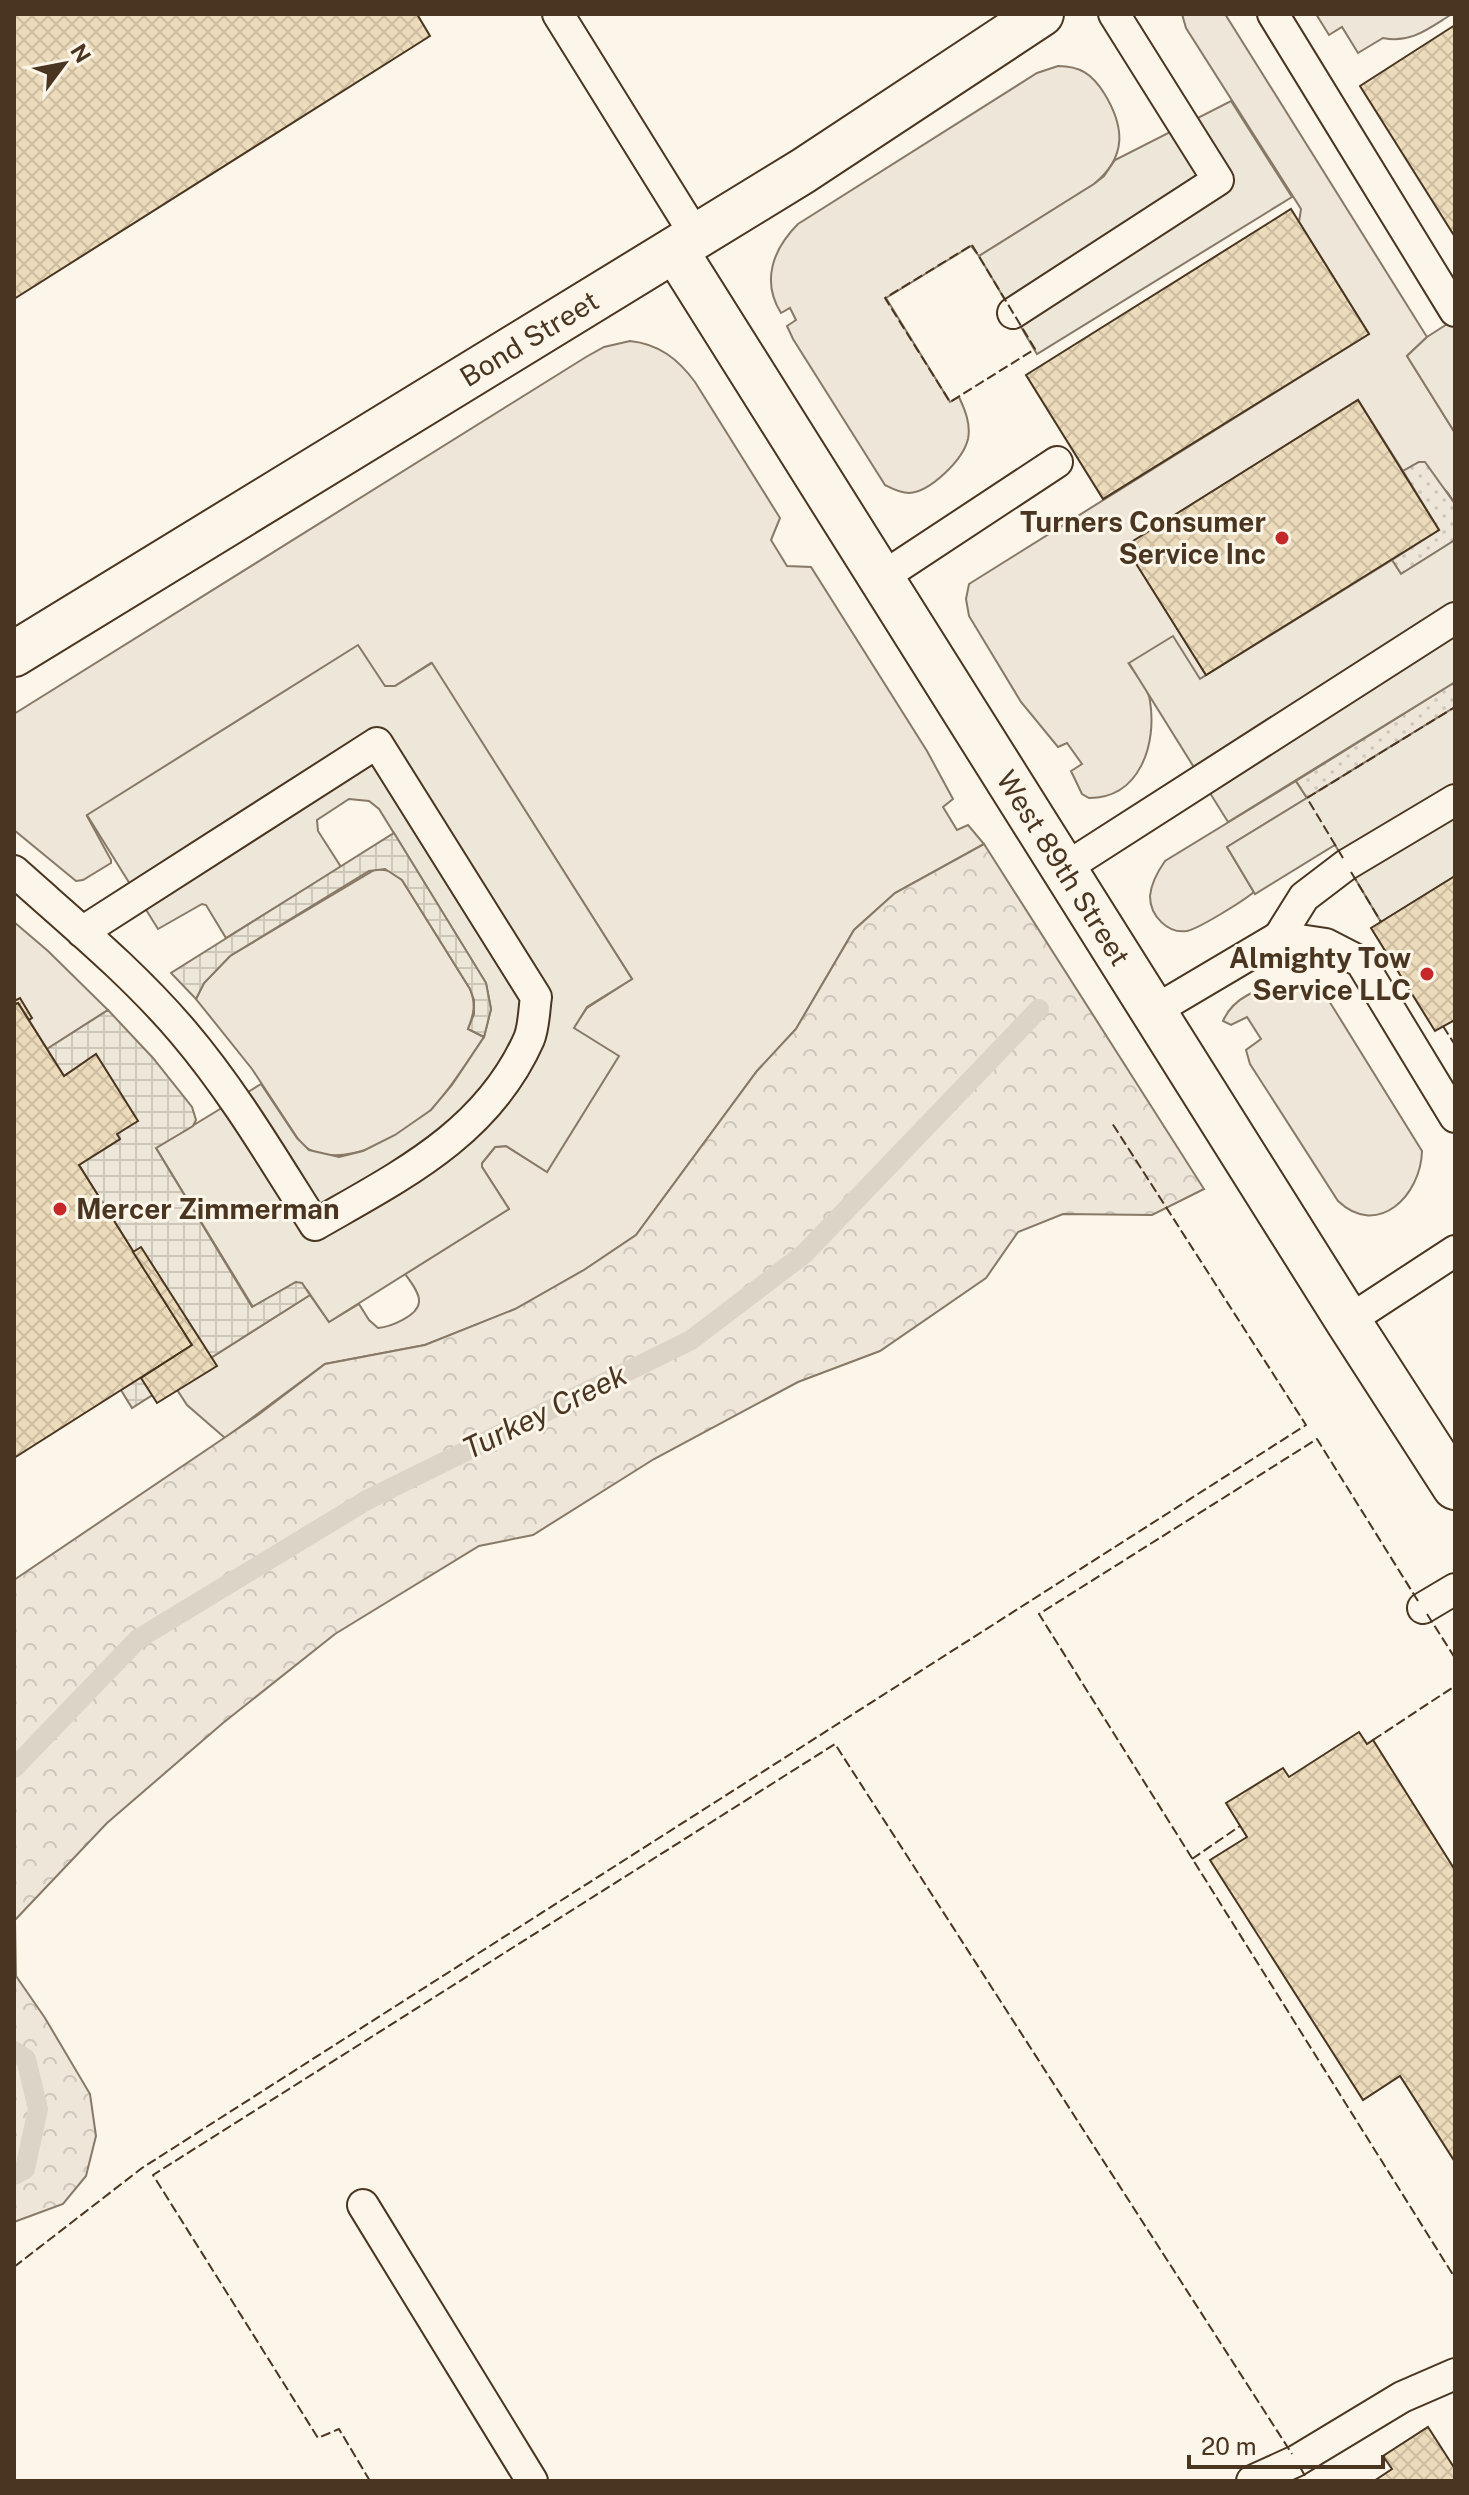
<svg xmlns="http://www.w3.org/2000/svg" width="1469" height="2495" font-family="'Public Sans',sans-serif">
  <defs>
    <pattern id="forest-crowns" width="20" height="18" patternUnits="userSpaceOnUse" patternTransform="scale(2)"><rect width="20" height="18" fill="#ede6d9"/><path d="M2 6a3 3 0 1 1 6 0M12 15a3 3 0 1 1 6 0" fill="none" stroke="#cdc6ba"/></pattern>
    <pattern id="garden-dots" width="8" height="8" patternUnits="userSpaceOnUse" patternTransform="scale(2)"><rect width="8" height="8" fill="#ede6d9"/><path d="M2 2h.1M6 6h.1" fill="none" stroke="#cdc6ba" stroke-width="1.8" stroke-linecap="round"/></pattern>
    <pattern id="plaza-grid" width="8" height="8" patternUnits="userSpaceOnUse" patternTransform="scale(2)"><rect width="8" height="8" fill="#ede7d9"/><path d="M0 4h8M4 0v8" fill="none" stroke="#cdc7ba"/></pattern>
    <pattern id="building-cross-hatch" width="8" height="8" patternUnits="userSpaceOnUse" patternTransform="scale(2)"><rect width="8" height="8" fill="#ecdcbc"/><path d="M0 0l8 8M0 8l8-8" fill="none" stroke="#ccbda1"/></pattern>
  </defs>
  <rect width="100%" height="100%" fill="#fbf6e9"/>
  <g fill="#ede6d9" stroke="#887966" stroke-width="2">
    <path d="M 1182,14 L 1225,14 L 1427,337 L 1407,356 L 1455,433 L 1455,504 L 1448,493 L 1419,462 L 1403,471 L 1358,400 L 1126,546 L 1206,675 L 1200,679 L 1129,664 C 1136,675 1149,689 1150,701 C 1157,744 1140,798 1089,798 L 1082,794 L 1071,771 L 1082,764 L 1067,743 L 1058,747 L 1021,702 L 969,616 L 966,599 L 969,584 L 1369,334 L 1299,222 L 1301,209 L 1186,28 Z"/>
    <path d="M 1316,14 L 1452,14 C 1429,28 1411,44 1383,38 L 1358,53 L 1342,27 L 1329,35 Z"/>
    <path d="M 1058,66 C 1080,66 1092,74 1104,93 C 1125,127 1127,157 1094,184 L 979,256 L 971,246 L 886,298 L 950,402 L 959,397 C 965,410 971,424 968,439 C 963,460 930,492 909,493 C 900,493 893,489 885,485 L 793,339 L 787,326 L 796,320 L 790,308 L 781,313 C 761,281 773,249 798,224 L 1037,73 Z"/>
    <path d="M 630,341 C 659,344 678,359 695,382 L 780,518 L 771,540 L 787,566 L 811,567 L 927,751 L 953,799 L 943,807 L 957,830 L 968,825 L 984,844 L 895,893 L 854,930 L 796,1029 L 757,1071 L 636,1235 L 584,1270 L 516,1309 L 425,1345 L 325,1364 L 225,1438 L 187,1405 L 172,1382 L 310,1295 L 329,1322 L 359,1304 L 369,1320 L 378,1328 C 390,1327 418,1316 419,1302 C 420,1293 410,1281 405,1274 L 509,1209 L 482,1167 L 482,1163 L 495,1147 L 506,1146 L 547,1171 L 573,1028 L 587,1008 L 632,979 L 431,663 L 395,686 L 385,686 L 381,682 L 87,816 L 111,860 L 111,863 L 83,880 L 76,881 L 14,830 L 14,714 L 586,357 L 604,347 Z"/>
    <path d="M 1296,781 L 1307,798 L 1227,847 L 1254,892 C 1243,901 1200,928 1187,931 C 1168,934 1150,916 1150,896 C 1151,884 1158,871 1165,861 Z"/>
    <path d="M 376,869 L 391,871 L 402,880 L 470,989 C 476,1004 474,1014 468,1029 L 484,1037 C 468,1061 453,1085 434,1107 C 406,1137 340,1173 302,1145 L 252,1069 L 196,999 L 204,983 L 230,956 Z"/>
    <path d="M 14,922 L 48,951 L 108,1010 L 47,1049 L 18,1003 L 14,1005 Z"/>
    <path d="M 1282,986 L 1315,991 L 1326,996 L 1422,1151 C 1421,1195 1378,1239 1338,1201 L 1250,1064 L 1246,1050 L 1261,1039 L 1247,1017 L 1231,1025 L 1223,1021 C 1233,998 1258,987 1282,986 Z"/>
  </g>
  <path fill="url(#forest-crowns)" stroke="#887966" stroke-width="2" d="M 984,844 L 1204,1189 L 1152,1215 L 1063,1214 L 1018,1232 L 986,1278 L 880,1351 L 798,1382 L 654,1459 L 533,1535 L 479,1546 L 335,1634 L 223,1723 L 107,1823 L 15,1920 L 16,1976 L 45,2018 L 90,2094 L 96,2136 L 86,2176 L 63,2204 L 14,2222 L 14,1580 L 258,1415 L 325,1364 L 425,1345 L 515,1309 L 584,1270 L 636,1235 L 757,1071 L 796,1029 L 854,930 L 895,893 Z"/>
  <g fill="url(#garden-dots)" stroke="#887966" stroke-width="2">
    <path d="M 1419,462 L 1425,462 L 1455,504 L 1455,540 L 1401,574 L 1392,560 L 1439,530 L 1403,471 Z"/>
    <path d="M 1455,682 L 1455,707 L 1307,798 L 1296,781 Z"/>
  </g>
  <g fill="#ede7d9" stroke="#887966" stroke-width="2">
    <path d="M 1231,101 L 1292,197 L 1037,354 L 979,256 L 1094,184 L 1104,176 L 1115,160 Z"/>
    <path d="M 1455,319 L 1455,433 L 1407,356 L 1427,337 Z"/>
    <path d="M 1455,540 L 1455,682 L 1228,822 L 1129,663 L 1173,636 L 1200,679 L 1392,560 L 1401,574 Z"/>
    <path d="M 358,645 L 385,686 L 395,686 L 432,663 L 632,979 L 587,1007 L 574,1028 L 619,1056 L 547,1172 L 506,1146 L 495,1147 L 482,1163 L 482,1167 L 509,1209 L 329,1322 L 307,1290 L 296,1282 L 253,1307 L 156,1148 L 261,1084 L 297,1138 L 309,1150 L 339,1157 L 363,1151 L 395,1135 L 431,1110 L 452,1085 L 484,1037 L 491,1009 L 486,983 L 379,809 L 369,801 L 349,799 L 317,820 L 318,831 L 341,867 L 226,938 L 206,905 L 202,904 L 158,929 L 87,815 Z"/>
    <path d="M 1455,707 L 1455,876 L 1381,922 L 1335,845 L 1255,894 L 1227,847 Z"/>
  </g>
  <g fill="url(#plaza-grid)" stroke="#887966" stroke-width="2">
    <path d="M 394,833 L 486,983 L 491,1009 L 484,1037 L 468,1029 L 474,1014 L 474,1000 L 470,989 L 402,880 L 385,869 L 369,871 L 230,956 L 204,983 L 196,999 L 171,973 Z"/>
    <path d="M 108,1010 L 153,1058 L 192,1107 L 196,1120 L 193,1126 L 156,1148 L 252,1307 L 296,1282 L 302,1283 L 310,1295 L 132,1408 L 121,1390 L 192,1345 L 79,1165 L 119,1140 L 117,1134 L 137,1121 L 96,1055 L 64,1076 L 47,1049 Z"/>
  </g>
  <g fill="none" stroke-linecap="round" stroke-linejoin="round">
    <g stroke="#dcd4c6" stroke-width="20">
      <path d="M 14,1768 L 138,1639 L 367,1500 L 691,1340 L 804,1254 L 1039,1009"/>
      <path d="M 14,2051 L 26,2059 L 38,2109 L 25,2169 L 14,2175"/>
    </g>
  </g>
  <g fill="url(#building-cross-hatch)" stroke="#4a3520" stroke-width="2">
    <path d="M 14,14 L 417,14 L 430,36 L 14,299 Z"/>
    <path d="M 1455,25 L 1455,237 L 1360,86 Z"/>
    <path d="M 1291,209 L 1369,334 L 1103,499 L 1026,375 Z"/>
    <path d="M 1358,400 L 1439,530 L 1206,675 L 1125,546 Z"/>
    <path d="M 1455,876 L 1455,1020 L 1435,1031 L 1371,928 Z"/>
    <path d="M 20,998 L 32,1018 L 29,1020 L 18,1003 L 14,1005 L 14,1001 Z"/>
    <path d="M 18,1003 L 64,1076 L 96,1054 L 138,1121 L 117,1134 L 120,1139 L 79,1165 L 192,1345 L 14,1458 L 14,1005 Z"/>
    <path d="M 141,1247 L 217,1366 L 157,1403 L 141,1378 L 192,1345 L 133,1252 Z"/>
    <path d="M 1359,1732 L 1367,1744 L 1373,1740 L 1455,1870 L 1455,2162 L 1400,2076 L 1363,2100 L 1210,1860 L 1247,1837 L 1226,1803 L 1283,1768 L 1289,1777 Z"/>
    <path d="M 1428,2427 L 1455,2469 L 1455,2481 L 1374,2481 L 1392,2469 L 1383,2456 Z"/>
  </g>
  <g fill="none" stroke-linecap="round" stroke-linejoin="round">
    <g stroke="#4a3520" stroke-width="34">
      <g id="service">
        <path d="M 558,14 L 696,236"/>
        <path d="M 1273,14 L 1455,311"/>
        <path d="M 1013,313 L 1218,180 L 1114,14"/>
        <path d="M 881,578 L 1057,462"/>
        <path d="M 1065,868 L 1455,618"/>
        <path d="M 14,871 C 72,923 133,973 183,1032 C 234,1092 273,1159 315,1225 C 400,1176 487,1134 529,1039 C 534,1027 534,1010 536,997 L 377,743 L 82,932"/>
        <path d="M 1279,937 L 1304,897 L 1346,865 L 1455,800"/>
        <path d="M 1154,1011 L 1279,937 L 1326,944 L 1361,962 L 1455,1117"/>
        <path d="M 1348,1321 L 1455,1251"/>
        <path d="M 1423,1608 L 1455,1589"/>
        <path d="M 363,2205 L 532,2481"/>
        <path d="M 1252,2481 L 1296,2461 L 1402,2397 L 1455,2374"/>
      </g>
    </g>
    <g stroke="#4a3520" stroke-width="48">
      <g id="minor">
        <path id="s1" d="M 675,250 L 1348,1321 L 1455,1487"/>
        <path id="s2" d="M 14,654 L 803,171 L 1041,14"/>
      </g>
    </g>
    <use href="#service" stroke="#fbf6e9" stroke-width="30"/>
    <use href="#minor" stroke="#fbf6e9" stroke-width="44"/>
    <g stroke="#4a3520" stroke-width="2" stroke-dasharray="10 4" stroke-linecap="butt">
      <path d="M 972,245 L 1035,349 L 950,402 L 885,298 Z"/>
      <path d="M 1343,858 L 1307,798 L 1455,707"/>
      <path d="M 1351,872 L 1381,922"/>
      <path d="M 1443,1026 L 1455,1045"/>
      <path d="M 1418,1601 L 1317,1439 L 1039,1614 L 1455,2278"/>
      <path d="M 1427,1614 L 1455,1658"/>
      <path d="M 1373,1740 L 1455,1686"/>
      <path d="M 1192,1859 L 1240,1826"/>
      <path d="M 14,2267 L 142,2168 L 1306,1425 L 1112,1123"/>
      <path d="M 1300,2467 L 1308,2481"/>
      <path d="M 370,2481 L 339,2429 L 318,2438 L 153,2175 L 835,1744 L 1292,2454"/>
    </g>
  </g>
  <g fill="#c62828" stroke="#fbf6e9" stroke-width="3">
    <circle cx="1282" cy="538" r="8"/>
    <circle cx="1427" cy="974" r="8"/>
    <circle cx="60" cy="1209" r="8"/>
  </g>
  <g text-anchor="middle" stroke-width="6" stroke-linejoin="round" paint-order="stroke">
    <g font-size="28" fill="#4a3520" stroke="#fbf6e9">
      <text dy="10" stroke="none"><textPath href="#s2" startOffset="604">Bond Street</textPath></text>
      <text dy="10" stroke="none"><textPath href="#s1" startOffset="730">West 89th Street</textPath></text>
    </g>
    <g font-size="28" font-weight="bold" fill="#4a3520" stroke="#fbf6e9" text-anchor="end">
      <text x="1266" y="532">Turners Consumer<tspan x="1266" dy="32">Service Inc</tspan></text>
      <text x="1411" y="968">Almighty Tow<tspan x="1411" dy="32">Service LLC</tspan></text>
      <text x="76" y="1219" text-anchor="start">Mercer Zimmerman</text>
    </g>
    <g font-size="30" font-style="italic" fill="#4a3520" stroke="#fbf6e9">
      <text transform="translate(545 1412) rotate(-26)" y="10">Turkey Creek</text>
    </g>
  </g>
  <rect width="1469" height="2495" fill="none" stroke="#4a3520" stroke-width="32"/>
  <g transform="translate(64 64) rotate(58)" stroke="#fbf6e9" stroke-width="6" paint-order="stroke">
  <path d="M0-6L14 30L0 20L-14 30Z" fill="#4a3520"/>
  <text y="-12" font-size="22" font-weight="bold" text-anchor="middle" fill="#4a3520">N</text>
  </g>
  <path d="M1189 2455v12h194v-12" fill="none" stroke="#4a3520" stroke-width="4"/>
  <text x="1201" y="2455" font-size="24" fill="#4a3520" stroke="#fbf6e9" stroke-width="6" paint-order="stroke">20 m</text>
</svg>
